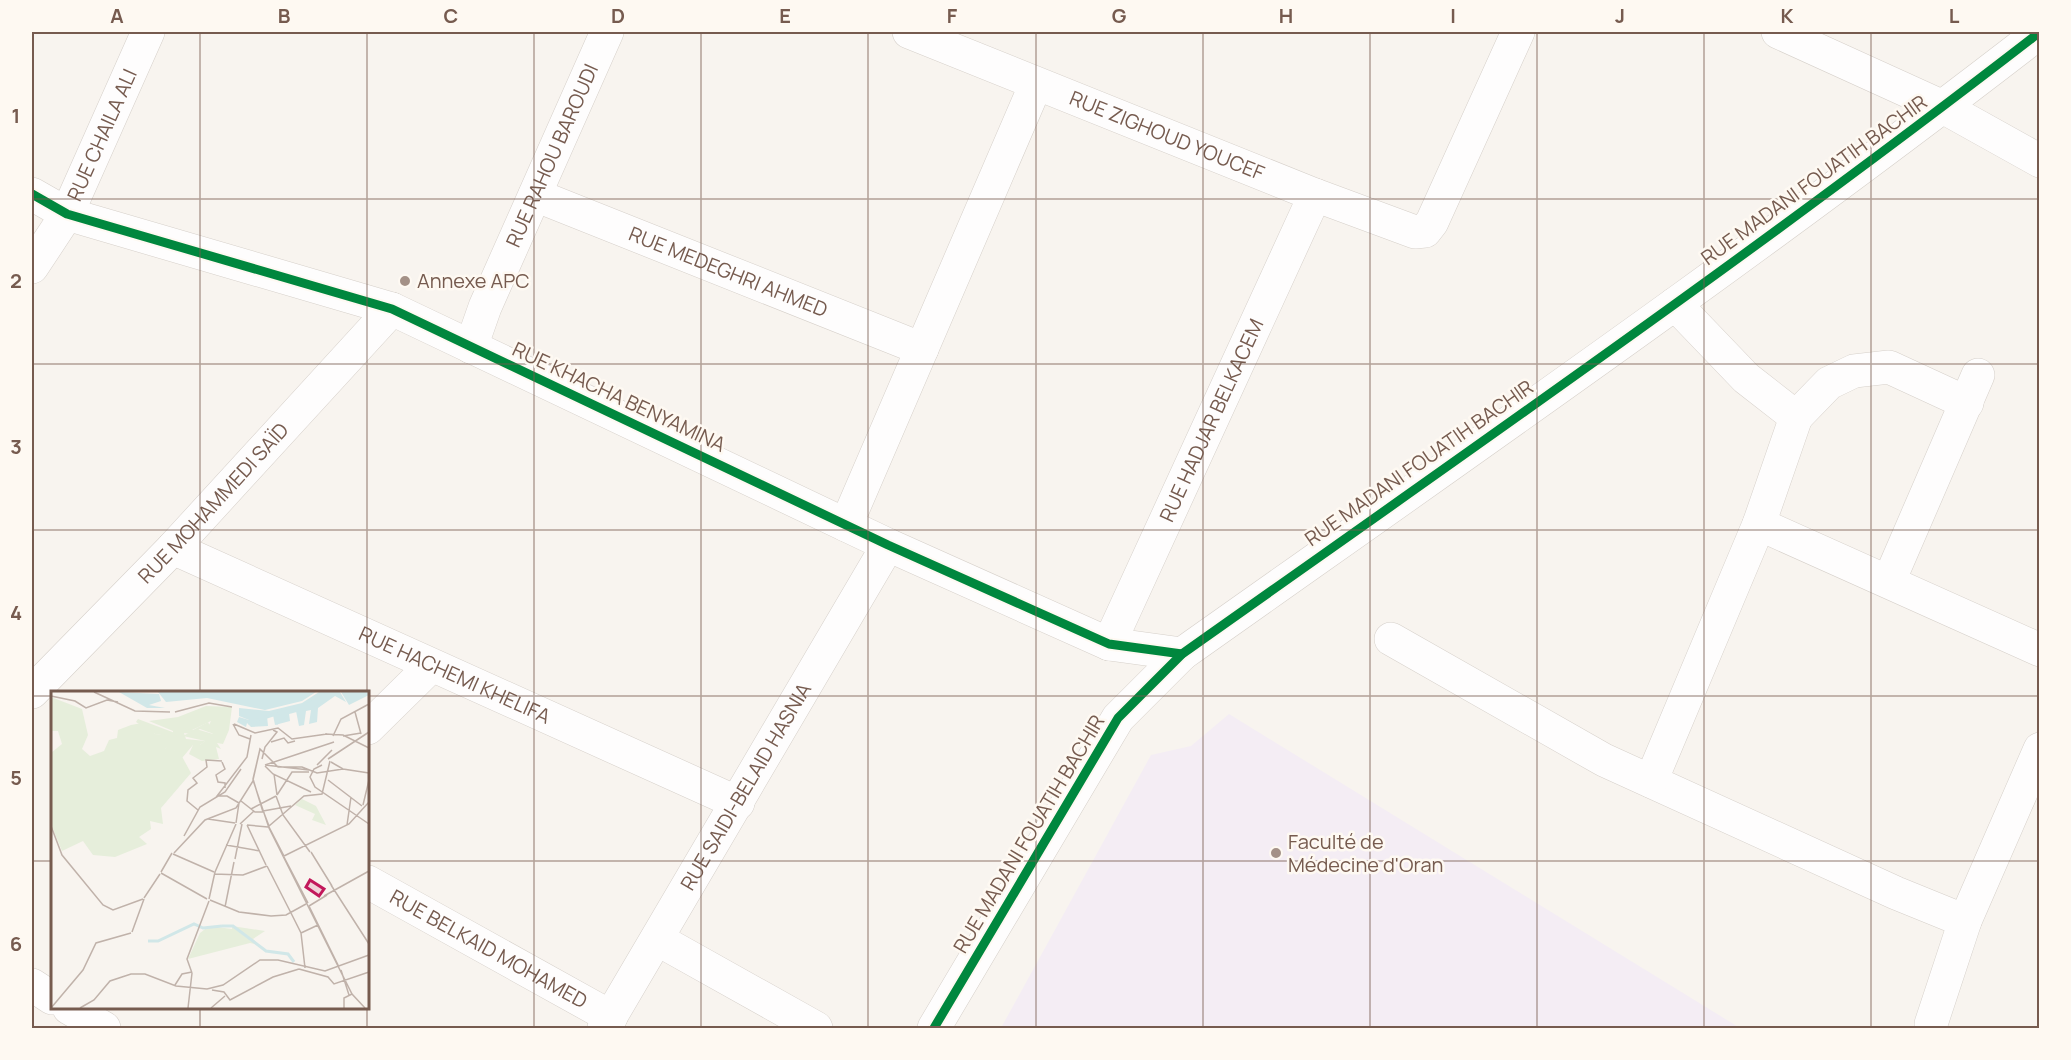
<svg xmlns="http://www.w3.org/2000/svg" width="2071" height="1060" font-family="Manrope,sans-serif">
  <rect width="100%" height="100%" fill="#f8f4ef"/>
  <path fill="#f4edf4" d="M 1229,714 L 1740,1028 L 1001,1028 L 1151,755 L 1191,746 Z"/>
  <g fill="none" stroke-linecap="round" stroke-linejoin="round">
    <g stroke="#d6d0ca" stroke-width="34">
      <g id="minor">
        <path id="s1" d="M 909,32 L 1315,195 L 1415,232 L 1425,231 L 1432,222 L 1518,32"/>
        <path d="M 1778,32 L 1943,107 L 2040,161"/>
        <path d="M 32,194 L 67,214 L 392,309 L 888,545 L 1109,644 L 1182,654"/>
        <path id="s2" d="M 535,195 L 922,349"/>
        <path id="s3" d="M 32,267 L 67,214 L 148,32"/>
        <path d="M 1675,304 L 1746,378 L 1796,417 L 1829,383 L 1854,371 L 1889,367 L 1967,403"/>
        <path id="s4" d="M 471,347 L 485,307 L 607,32"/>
        <path d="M 1759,524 L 2040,650"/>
        <path d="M 846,525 L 1036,84"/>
        <path id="s5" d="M 173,548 L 738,803"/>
        <path d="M 1889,581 L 1978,375"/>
        <path d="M 1391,639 L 1604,760 L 1896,893 L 1965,921"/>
        <path id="s6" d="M 1109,644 L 1315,195"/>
        <path id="s7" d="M 32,692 L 173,548 L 392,309"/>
        <path d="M 368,728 L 431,666"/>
        <path d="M 1651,781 L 1759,524 L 1796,417"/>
        <path id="s8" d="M 368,882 L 611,1017"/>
        <path d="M 657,939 L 816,1028"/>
        <path d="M 32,985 L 52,998"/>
        <path d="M 69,1008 L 104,1028"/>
        <path d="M 1931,1024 L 1965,921 L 2040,749"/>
        <path id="s9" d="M 604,1028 L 888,545"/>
        <path d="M 934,1028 L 1118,718 L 1182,654 C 1470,450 1760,249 2040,32"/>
      </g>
    </g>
    <use href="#minor" stroke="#fefdfd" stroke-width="33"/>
    <g stroke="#fef9f2" stroke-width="13">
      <g id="cycleway">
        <path d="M 32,194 L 67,214 L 392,309 L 888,545 L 1109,644 L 1182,654"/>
        <path d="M 934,1028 L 1118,718 L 1182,654 C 1470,450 1760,249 2040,32"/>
      </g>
    </g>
    <use href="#cycleway" stroke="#00873e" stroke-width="9"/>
  </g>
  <path fill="none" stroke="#765b4f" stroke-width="1.5" stroke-opacity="0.55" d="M 200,32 L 200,692M 367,32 L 367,692M 534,32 L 534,1028M 701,32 L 701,1028M 868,32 L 868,1028M 1036,32 L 1036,1028M 1203,32 L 1203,1028M 1370,32 L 1370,1028M 1537,32 L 1537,1028M 1704,32 L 1704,1028M 1871,32 L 1871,1028M 32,199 L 2040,199M 32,364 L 2040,364M 32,530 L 2040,530M 32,696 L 52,696M 368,696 L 2040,696M 32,861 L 52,861M 368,861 L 2040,861M 200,1008 L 200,1028M 367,1008 L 367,1028"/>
  <g fill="#a49187" stroke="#fef9f2" stroke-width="2">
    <circle cx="405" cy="281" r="6"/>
    <circle cx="1276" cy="853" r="6"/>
  </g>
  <g text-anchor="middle" stroke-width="5" stroke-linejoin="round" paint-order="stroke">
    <g font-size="20" fill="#765b4f" stroke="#fef9f2">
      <text dy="7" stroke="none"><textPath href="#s3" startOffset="150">RUE CHAILA ALI</textPath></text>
      <text dy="7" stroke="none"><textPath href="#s1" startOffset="278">RUE ZIGHOUD YOUCEF</textPath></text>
      <text dy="7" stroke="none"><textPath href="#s4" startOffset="208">RUE RAHOU BAROUDI</textPath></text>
      <text transform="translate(1814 180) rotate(-36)" y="7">RUE MADANI FOUATIH BACHIR</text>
      <text dy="7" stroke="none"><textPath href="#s2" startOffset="208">RUE MEDEGHRI AHMED</textPath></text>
      <text transform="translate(619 397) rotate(25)" y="7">RUE KHACHA BENYAMINA</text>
      <text dy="7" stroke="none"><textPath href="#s6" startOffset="246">RUE HADJAR BELKACEM</textPath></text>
      <text transform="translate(1419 463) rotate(-35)" y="7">RUE MADANI FOUATIH BACHIR</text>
      <text dy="7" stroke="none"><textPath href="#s7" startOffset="262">RUE MOHAMMEDI SAÏD</textPath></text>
      <text dy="7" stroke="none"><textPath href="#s5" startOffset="309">RUE HACHEMI KHELIFA</textPath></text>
      <text dy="7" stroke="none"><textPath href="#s9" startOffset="280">RUE SAIDI-BELAID HASNIA</textPath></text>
      <text transform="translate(1029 834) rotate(-59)" y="7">RUE MADANI FOUATIH BACHIR</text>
      <text dy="7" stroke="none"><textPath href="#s8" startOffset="138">RUE BELKAID MOHAMED</textPath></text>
    </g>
    <g font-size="20" fill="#765b4f" stroke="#fef9f2" text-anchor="start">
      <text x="417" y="288">Annexe APC</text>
      <text x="1288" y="849">Faculté de<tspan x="1288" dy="23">Médecine d'Oran</tspan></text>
    </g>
  </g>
  <g transform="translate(51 691)">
    <rect width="318" height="318" fill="#f8f4ef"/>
    <path d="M 87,28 L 124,42 L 126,36 L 135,35 L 142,39 L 157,31 L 163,43 L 149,38 L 140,43 L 133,42 L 135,48 L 154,50 L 149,54 L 142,54 L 131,67 L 124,60 L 113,59 L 124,46 L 104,43 L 85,31 Z" fill="#e6eedb"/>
    <path d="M 0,6 L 31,18 L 37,44 L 31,58 L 39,65 L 53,60 L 58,49 L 66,47 L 67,39 L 80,34 L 91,32 L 104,43 L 126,45 L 114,58 L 128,60 L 140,82 L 110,117 L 112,133 L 99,130 L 100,138 L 88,146 L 96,153 L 64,166 L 42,164 L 32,150 L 11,160 L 0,133 L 0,62 L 11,53 L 7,40 L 0,40 ZM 155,15 L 181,16 L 178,39 L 172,53 L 166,52 L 170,58 L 165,56 L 168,68 L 151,70 L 138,63 L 142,54 L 149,54 L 154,50 L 132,45 L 145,38 L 162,43 L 157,36 L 160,30 L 141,39 L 126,36 L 126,43 L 122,44 L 122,40 L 98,30 L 127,26 Z" fill="#e6eedb"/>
    <path d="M 251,108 L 265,115 L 275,134 L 261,129 L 264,123 L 244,114 ZM 158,235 L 181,238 L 181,235 L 214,240 L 202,248 L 208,254 L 199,252 L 137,268 L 149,242 Z" fill="#e6eedb"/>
    <path d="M 68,1 L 108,3 L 110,10 L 98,14 L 114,17 L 96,17 ZM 107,1 L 265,1 L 251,10 L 214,19 L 156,7 L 115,11 ZM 268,1 L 289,1 L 295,11 L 284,5 L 267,17 L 266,31 L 258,33 L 260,19 L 255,20 L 253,34 L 248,35 L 245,20 L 238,22 L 239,30 L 224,34 L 222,24 L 216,25 L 217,35 L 200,36 L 196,32 L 195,36 L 186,31 L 188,26 L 198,29 L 188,25 L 188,17 L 218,20 L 251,12 ZM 290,1 L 318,1 L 318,4 L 298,14 Z" fill="#d1e7e8"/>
    <path fill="none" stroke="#d1e7e8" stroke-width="3" d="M 227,30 L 235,20 L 261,14 L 282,1M 197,32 L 260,12 L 278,1M 225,33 L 236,22 L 262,15 L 286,1M 171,235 L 182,235 L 215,260 L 237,263 L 243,271M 97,250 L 107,250 L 143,233 L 152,237 L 171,235"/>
    <path fill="none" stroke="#c0b2aa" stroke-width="1.5" d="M 43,1 L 84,20 L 119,21M 0,5 L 24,10 L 35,17 L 56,9 L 67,11M 124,21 L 158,12 L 181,16M 304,21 L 310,43M 182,33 L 188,44 L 199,48M 183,33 L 204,42 L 227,37 L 241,48 L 276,43M 274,43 L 292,44 L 318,57M 282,45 L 290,28 L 318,13M 292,45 L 310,42M 220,51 L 233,47 L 237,52 L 244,50M 247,63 L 283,51M 211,68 L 214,56 L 226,41 L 222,39M 277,68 L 318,41M 171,71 L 174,78 L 165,84 L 167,91 L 174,92 L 174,97M 280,71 L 292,78 L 318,82M 214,74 L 258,79M 214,74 L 247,63M 266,74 L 281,59M 271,74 L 263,78 L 259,86 L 264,96 L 318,133M 214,75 L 222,83 L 260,101M 223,83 L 226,104M 277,89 L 311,115M 226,104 L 241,81 L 258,81M 225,105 L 232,124 L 259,161M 190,110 L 204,121 L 212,121 L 202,88 L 209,58M 312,114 L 318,89M 200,118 L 225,105M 147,119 L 136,110 L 137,99 L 146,92 L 142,87 L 156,76 L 155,69 L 171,70M 212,120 L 240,115M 213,122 L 218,135 L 253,105 L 271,103 L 279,70M 157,128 L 184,132M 185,132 L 188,112 L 176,105 L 166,105 L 196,66 L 200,44M 189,133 L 203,120M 196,134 L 215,174M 196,134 L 217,136M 296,134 L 300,106M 0,135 L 11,164 L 52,214 L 62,219 L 92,208M 218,136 L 233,165M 133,145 L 149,116 L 174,101 L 190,78M 175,154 L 209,160M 260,161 L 281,195M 123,162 L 154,129 L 185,117 L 202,90M 122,163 L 163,181M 233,165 L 298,133 L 318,111M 233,166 L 257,212M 184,168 L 191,133M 216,175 L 240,222M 110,181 L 121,162M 164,181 L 185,133M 110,182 L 156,208M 163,183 L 192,184 L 216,175M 280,194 L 318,253M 273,205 L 318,180M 93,207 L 109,183M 158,208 L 164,181M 159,209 L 188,221 L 220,225 L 235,224 L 255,213M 258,215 L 288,276M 258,215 L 276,204M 174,216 L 183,171M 240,222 L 250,242 L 254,277M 81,241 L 93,208M 250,242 L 267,234M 248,278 L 277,286 L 283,293 L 318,281M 290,279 L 298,304M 141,282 L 136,268 L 158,210M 124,294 L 131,283 L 141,281M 161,299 L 173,301 L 179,309 L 222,286 L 248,278M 0,317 L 32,279 L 45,252 L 80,242M 29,317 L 43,309 L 59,290 L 80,283 L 94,283 L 125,295 L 156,298 L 172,294 L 209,269 L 227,269 L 274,280 L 318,264M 137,317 L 141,282M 160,317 L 174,305M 293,317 L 293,307 L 301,303M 314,317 L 301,303 L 218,137 L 202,89 L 209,58 L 227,76 L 251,76 L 266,82 L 292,78 L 318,82"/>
    <path fill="#c2185b" fill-opacity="0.15" stroke="#c2185b" stroke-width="3" d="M 259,189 L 273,198 L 268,205 L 255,196 Z"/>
    <rect width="318" height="318" fill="none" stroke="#765b4f" stroke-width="3"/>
  </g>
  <rect width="2071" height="1060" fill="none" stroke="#fef9f2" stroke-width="66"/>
  <rect x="33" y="33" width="2005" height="994" fill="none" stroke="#765b4f" stroke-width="2"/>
  <g font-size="20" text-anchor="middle" font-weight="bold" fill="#765b4f">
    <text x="117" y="23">A</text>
    <text x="284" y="23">B</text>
    <text x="451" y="23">C</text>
    <text x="618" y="23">D</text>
    <text x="785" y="23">E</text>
    <text x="952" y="23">F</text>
    <text x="1119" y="23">G</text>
    <text x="1286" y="23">H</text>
    <text x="1453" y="23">I</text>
    <text x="1620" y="23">J</text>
    <text x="1787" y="23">K</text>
    <text x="1954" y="23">L</text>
    <text x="16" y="123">1</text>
    <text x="16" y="288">2</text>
    <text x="16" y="454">3</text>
    <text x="16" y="620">4</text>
    <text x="16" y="785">5</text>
    <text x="16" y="951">6</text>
  </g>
</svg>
